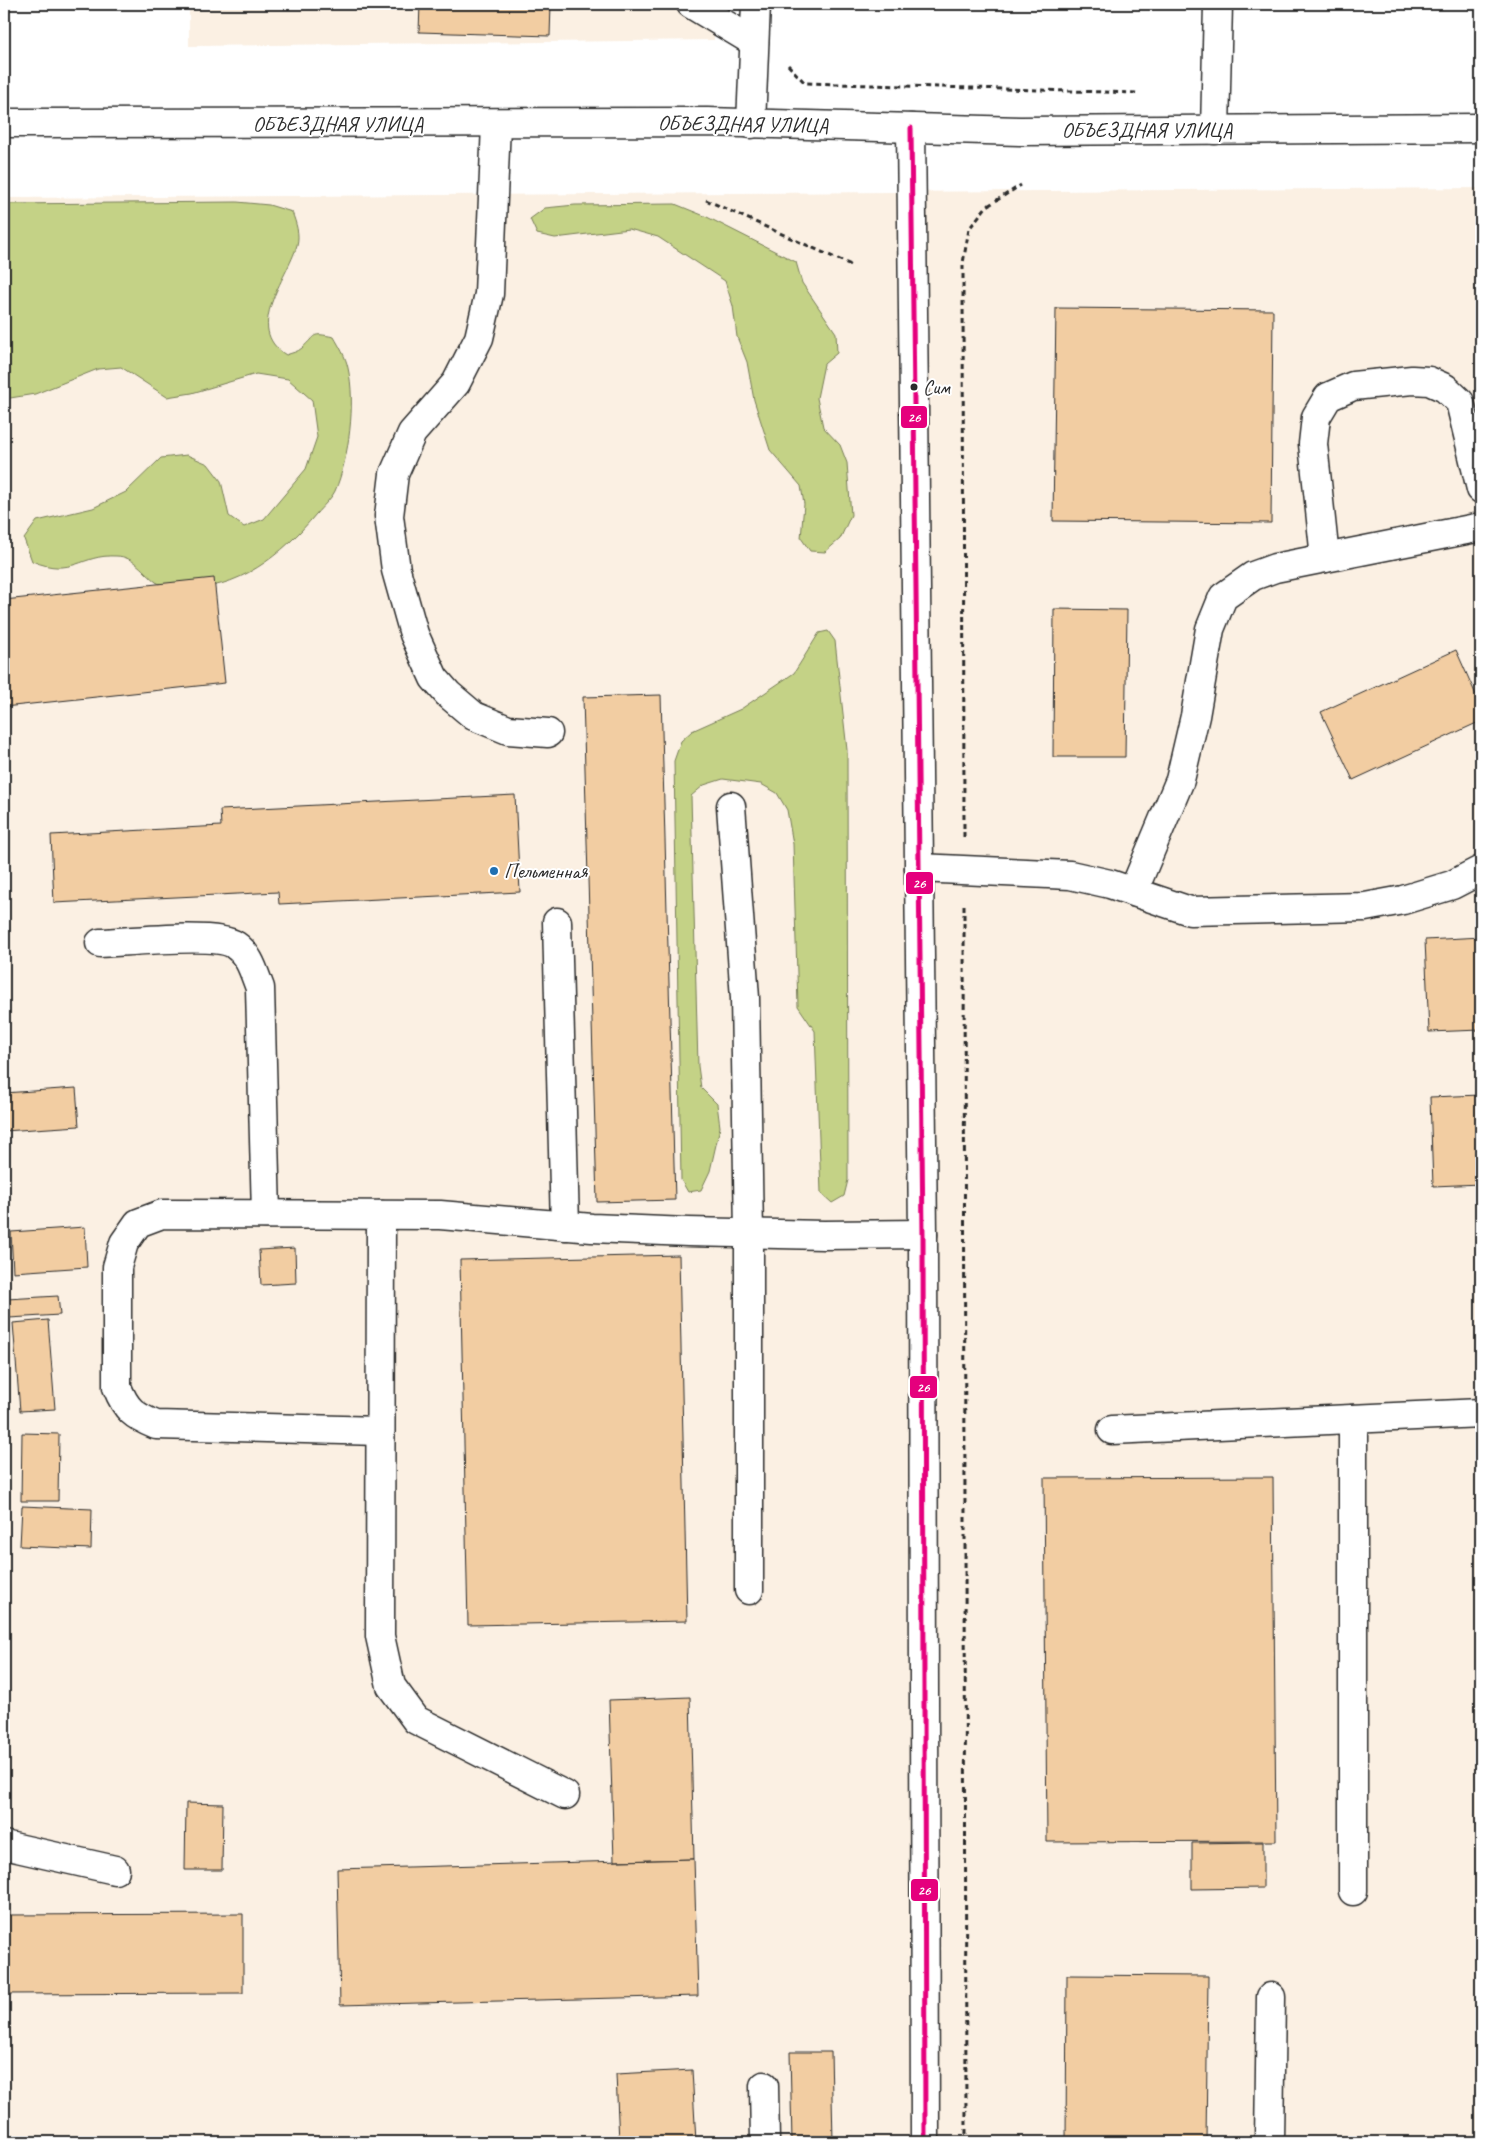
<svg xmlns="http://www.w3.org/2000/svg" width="1485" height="2146" font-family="Caveat,sans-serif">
  <rect width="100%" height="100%" fill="#fff"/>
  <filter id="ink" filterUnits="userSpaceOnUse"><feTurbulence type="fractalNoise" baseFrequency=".02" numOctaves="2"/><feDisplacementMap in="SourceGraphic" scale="10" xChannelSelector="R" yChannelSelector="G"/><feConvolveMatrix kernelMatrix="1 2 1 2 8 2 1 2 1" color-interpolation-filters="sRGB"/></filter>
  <g filter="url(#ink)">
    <g fill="#fbf0e3">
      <path d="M 189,4 L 715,4 L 714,40 L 189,46 Z"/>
      <path d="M 1481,188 L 1481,2142 L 4,2142 L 4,198 Z"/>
    </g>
    <g fill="#c4d286" stroke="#787e58">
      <path d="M 237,202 L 269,205 L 292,212 C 296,223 300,234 297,245 C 287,280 243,328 286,355 C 291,353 298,352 302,348 C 317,335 310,332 334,337 C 339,346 346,357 348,368 C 356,402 349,459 335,491 C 331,499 322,507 316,514 C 283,554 237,592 182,588 C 175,588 162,586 156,582 C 144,573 134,556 116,556 C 81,554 73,578 32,561 L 24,539 L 37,521 L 93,508 L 126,492 L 161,458 L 187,455 L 208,464 L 221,481 L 229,516 L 244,527 L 264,519 L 306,469 L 317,437 L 312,400 L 288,379 L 256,374 L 192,393 L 167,397 L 121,367 L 98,369 L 35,394 L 4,399 L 4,204 Z"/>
      <path d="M 675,204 L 707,217 L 796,262 L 802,283 L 836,333 L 837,353 L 824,364 L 817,398 L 823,427 L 840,445 L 847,463 L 851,515 L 840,539 L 825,552 L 810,551 L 801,538 L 804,504 L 801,486 L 770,450 L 754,400 L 747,362 L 737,337 L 733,306 L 725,281 L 658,237 L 629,229 L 555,238 L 537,234 L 530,219 L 545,208 L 575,205 Z"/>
      <path d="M 828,631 L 835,641 L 847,750 L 848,1180 L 844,1196 L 832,1203 L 821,1193 L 815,1031 L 798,1006 L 793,844 L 787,810 L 777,793 L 761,784 L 723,779 L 704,785 L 691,796 L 698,1066 L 701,1088 L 717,1104 L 720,1127 L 710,1171 L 701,1190 L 688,1192 L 681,1180 L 674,761 L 681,741 L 692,731 L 741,709 L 794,673 L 819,633 Z"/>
    </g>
    <g fill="#f2cda2" stroke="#2b2b2b">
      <path d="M 420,4 L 551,4 L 550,36 L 419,32 Z"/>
      <path d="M 1056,308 L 1273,310 L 1271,523 L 1053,521 Z"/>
      <path d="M 214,578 L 225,683 L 4,707 L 4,600 Z"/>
      <path d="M 1054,609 L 1127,610 L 1125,757 L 1053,757 Z"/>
      <path d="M 1456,650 L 1481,706 L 1481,721 L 1353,780 L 1321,712 Z"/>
      <path d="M 661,695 L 675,1200 L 597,1202 L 583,697 Z"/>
      <path d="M 515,795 L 520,892 L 279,904 L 278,892 L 54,903 L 51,835 L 221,826 L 220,810 Z"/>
      <path d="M 1481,937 L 1481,1030 L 1429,1032 L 1425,940 Z"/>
      <path d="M 76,1088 L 79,1126 L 4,1131 L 4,1093 Z"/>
      <path d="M 1481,1095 L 1481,1184 L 1433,1186 L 1430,1097 Z"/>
      <path d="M 85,1227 L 87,1267 L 13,1272 L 11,1232 Z"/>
      <path d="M 295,1248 L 296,1283 L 261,1285 L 259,1250 Z"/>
      <path d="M 679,1255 L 687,1621 L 468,1625 L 460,1260 Z"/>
      <path d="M 58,1296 L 60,1315 L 9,1318 L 7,1299 Z"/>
      <path d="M 48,1320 L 55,1409 L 20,1411 L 13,1323 Z"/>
      <path d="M 22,1433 L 59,1434 L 58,1501 L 21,1501 Z"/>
      <path d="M 1273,1477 L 1276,1841 L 1047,1842 L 1044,1478 Z"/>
      <path d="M 22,1506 L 92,1509 L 91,1549 L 20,1546 Z"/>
      <path d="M 690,1697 L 694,1859 L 614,1861 L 609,1700 Z"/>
      <path d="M 186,1803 L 223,1804 L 222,1870 L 185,1870 Z"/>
      <path d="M 1263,1842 L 1263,1888 L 1192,1889 L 1192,1843 Z"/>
      <path d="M 694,1859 L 698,1996 L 340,2005 L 337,1869 Z"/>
      <path d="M 243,1914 L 243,1993 L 4,1994 L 4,1915 Z"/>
      <path d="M 1067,1975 L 1208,1976 L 1206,2142 L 1066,2142 Z"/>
      <path d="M 790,2052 L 831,2052 L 833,2142 L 792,2142 Z"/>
      <path d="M 692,2070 L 696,2142 L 619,2142 L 616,2074 Z"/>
    </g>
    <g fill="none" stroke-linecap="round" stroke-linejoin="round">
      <g stroke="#2b2b2b" stroke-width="31">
        <g id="minor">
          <path d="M 691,4 L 754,42"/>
          <path d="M 4,123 L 707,122 L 1020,131 L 1481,128"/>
          <path d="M 496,124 L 489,294 L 479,338 L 456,383 L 412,433 L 394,474 L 389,516 L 396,570 L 414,634 L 434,678 L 448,694 L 474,716 L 508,730 L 548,733"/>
          <path d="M 751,124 L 756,4"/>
          <path d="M 911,128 L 923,1234 L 925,2142"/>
          <path d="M 1215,130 L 1218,4"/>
          <path d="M 1325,558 L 1313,444 L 1316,417 L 1328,397 L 1353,386 L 1412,380 L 1429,381 L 1445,388 L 1460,402 L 1481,489"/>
          <path d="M 731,806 L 745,998 L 749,1234 L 749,1590"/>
          <path d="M 919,868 L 1070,875 L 1110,884 L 1190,911 L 1365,907 L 1403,900 L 1452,885 L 1481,870"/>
          <path d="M 1133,892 L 1180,780 L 1195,716 L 1210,629 L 1223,597 L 1253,576 L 1275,568 L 1481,527"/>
          <path d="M 557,922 L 565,1226"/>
          <path d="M 100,943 C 126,942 217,932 235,945 C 250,955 254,973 260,988 L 266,1214"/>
          <path d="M 381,1215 L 380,1636 L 391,1686 L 416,1720 L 565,1795"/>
          <path d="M 1112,1430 L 1481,1413"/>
          <path d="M 380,1431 L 156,1425 C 134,1416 126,1410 117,1387 L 117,1267 L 124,1243 L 138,1223 L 162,1214 L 440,1215 L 592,1228 L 688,1232 L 824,1235 L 923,1234"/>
          <path d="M 4,1845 L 115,1870"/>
          <path d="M 1353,1891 L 1353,1419"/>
          <path d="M 764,2086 L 765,2142"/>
          <path d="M 1269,2142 L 1271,1997"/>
        </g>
      </g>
      <g stroke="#2b2b2b" stroke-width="3" stroke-dasharray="5 4" stroke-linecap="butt">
        <path d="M 788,65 L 805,83 L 1138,93"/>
        <path d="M 706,200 L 851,265"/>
        <path d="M 964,837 L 963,263 L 969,229 L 986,207 L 1021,185"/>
        <path d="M 964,905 L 966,2142"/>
      </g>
      <use href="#minor" stroke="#fff" stroke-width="28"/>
      <g stroke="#fff" stroke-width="9">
        <path id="bus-1" d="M 911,128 L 923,1234 L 925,2142"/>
      </g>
      <use href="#bus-1" stroke="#e5007d" stroke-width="5"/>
    </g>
  </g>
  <circle fill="#2b2b2b" stroke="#fff" stroke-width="2" cx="914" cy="387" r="4.5"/>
  <circle fill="#1f6fb2" stroke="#fff" stroke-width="2" cx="494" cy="871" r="5"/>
  <g text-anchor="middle" stroke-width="4" stroke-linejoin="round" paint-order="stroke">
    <g font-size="20" fill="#2b2b2b" stroke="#fff" text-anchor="start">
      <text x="923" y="394">Сим</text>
    </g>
    <g font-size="21" fill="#2b2b2b" stroke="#fff">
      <text x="338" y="131">ОБЪЕЗДНАЯ УЛИЦА</text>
      <text transform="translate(743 124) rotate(1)" y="7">ОБЪЕЗДНАЯ УЛИЦА</text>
      <text x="1147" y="137">ОБЪЕЗДНАЯ УЛИЦА</text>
    </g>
    <g font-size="21" fill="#2b2b2b" stroke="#fff" text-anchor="start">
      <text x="504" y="878">Пельменная</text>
    </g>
  </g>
  <g stroke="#fff" stroke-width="2">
    <rect x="900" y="405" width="28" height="24" rx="5" fill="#e5007d"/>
    <rect x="905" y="871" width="29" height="24" rx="5" fill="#e5007d"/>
    <rect x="909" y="1375" width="29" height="24" rx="5" fill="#e5007d"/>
    <rect x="910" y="1878" width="29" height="24" rx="5" fill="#e5007d"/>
  </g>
  <g font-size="14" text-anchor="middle" font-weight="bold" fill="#fff">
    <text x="914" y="422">26</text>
    <text x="919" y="888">26</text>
    <text x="923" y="1392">26</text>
    <text x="924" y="1895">26</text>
  </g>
  <rect width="1485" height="2146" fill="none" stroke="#fff" stroke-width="20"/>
  <rect x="10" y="10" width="1465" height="2126" fill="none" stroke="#2b2b2b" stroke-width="2" filter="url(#ink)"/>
</svg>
